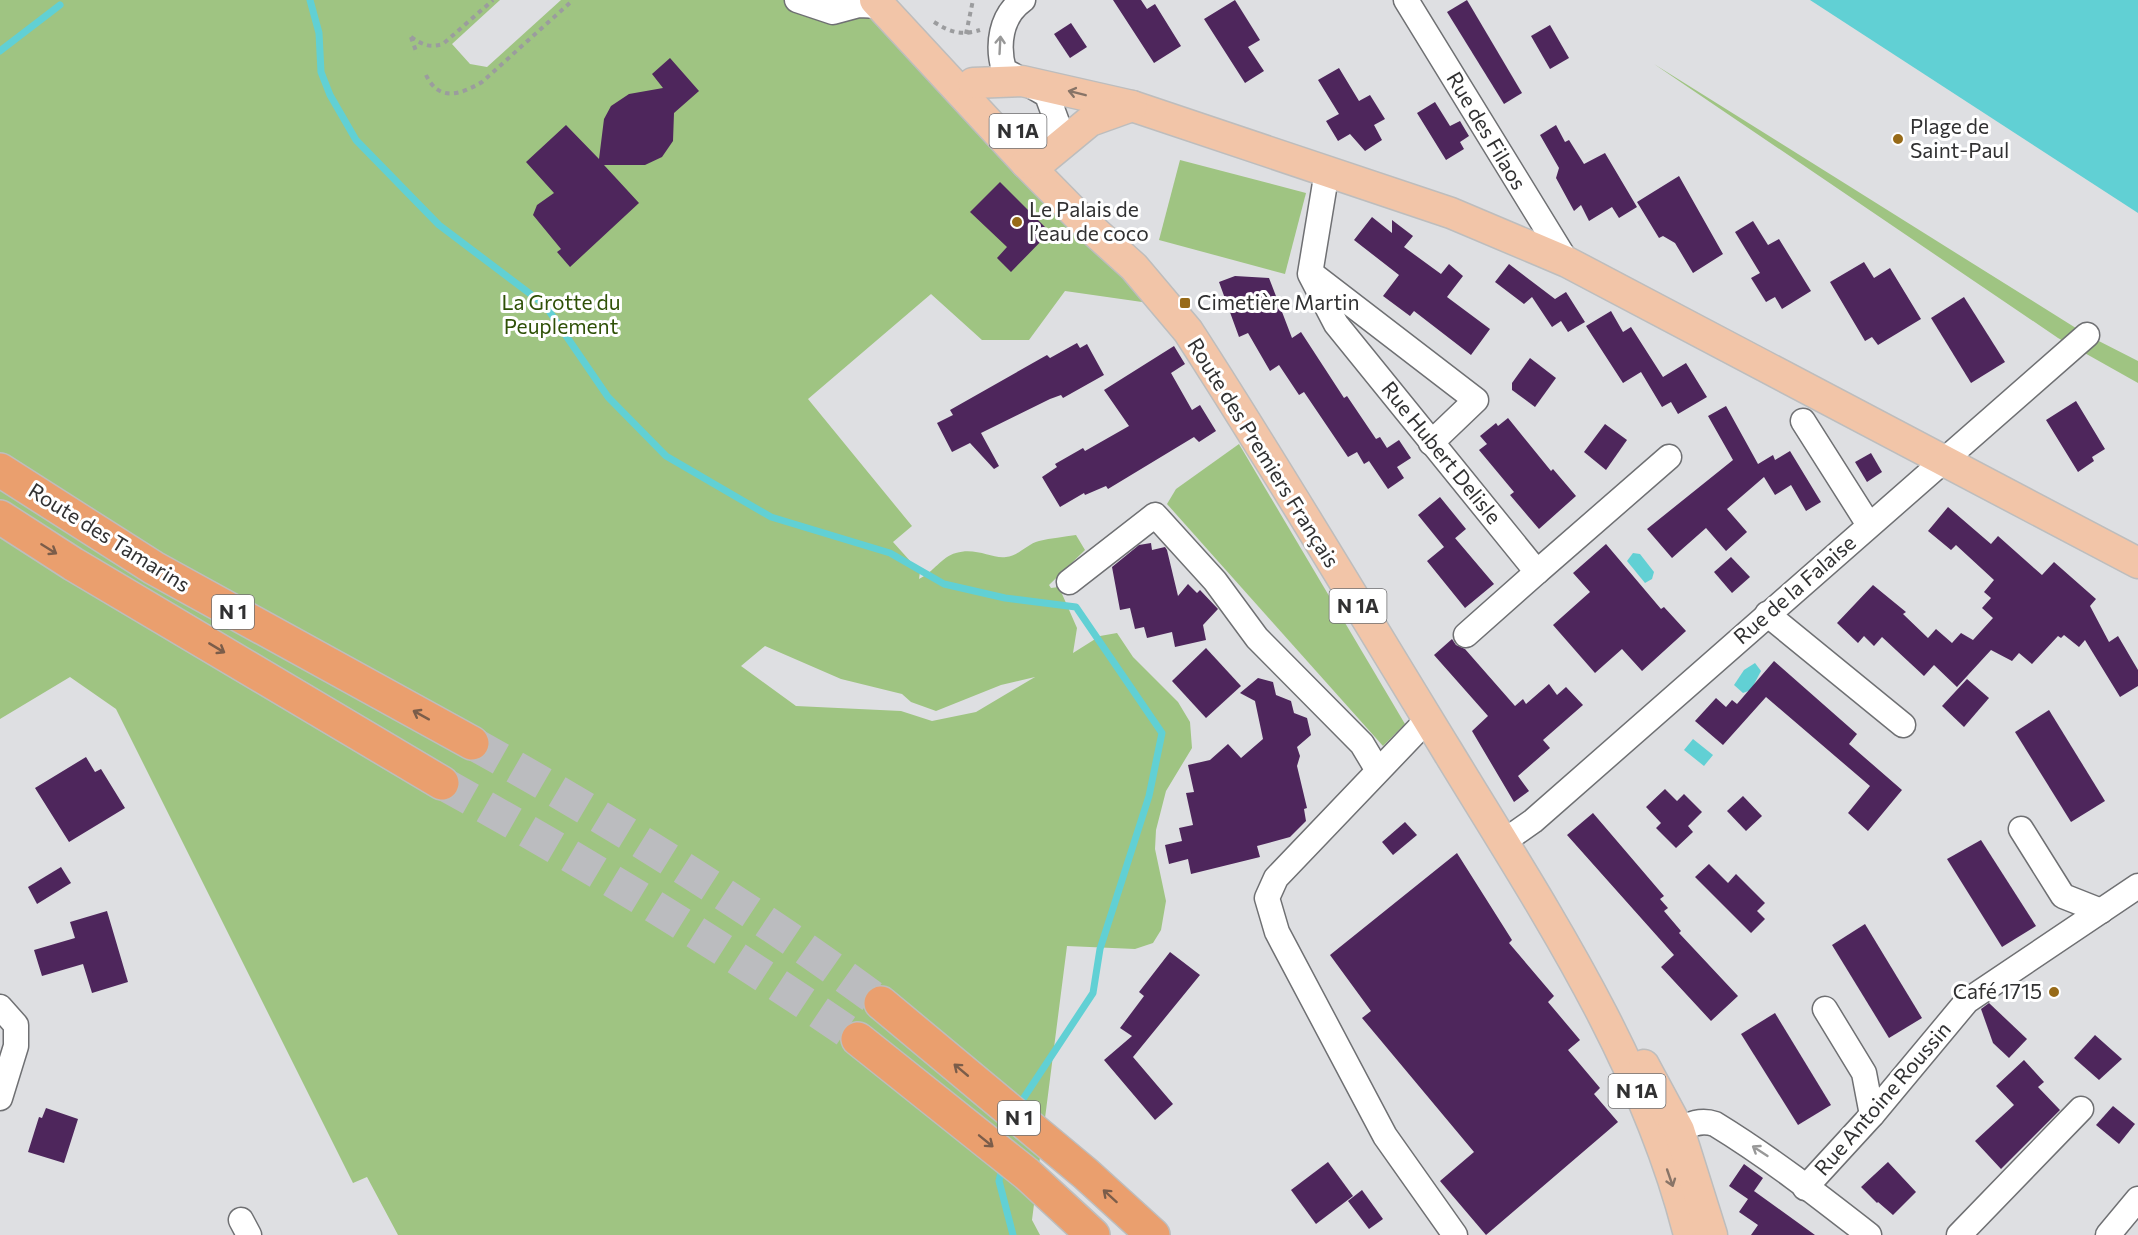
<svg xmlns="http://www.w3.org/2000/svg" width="2138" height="1235" font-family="Commissioner,sans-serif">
  <rect width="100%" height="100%" fill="#dedfe2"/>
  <g fill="#9fc482" fill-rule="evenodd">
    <path d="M 0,0 L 500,0 L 452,44 L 470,64 L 487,67 L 561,0 L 875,0 L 1149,303 L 1065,291 L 1029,340 L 982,340 L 931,294 L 808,399 L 912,526 L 893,542 L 920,572 L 919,579 C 934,572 941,557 956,553 C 976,547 992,559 1006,557 C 1020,555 1027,544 1039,541 C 1051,538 1064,537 1076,535 L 1085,550 L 1049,585 L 1051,588 L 1059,587 L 1077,628 L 1073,653 L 1100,636 L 1117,633 L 1133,657 L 1178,702 L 1190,722 L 1192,748 L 1166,791 L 1156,830 L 1155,849 L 1166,901 L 1161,930 L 1153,943 L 1135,949 L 1067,946 L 1032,1220 L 1040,1235 L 398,1235 L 367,1177 L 353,1183 L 116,709 L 70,677 L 0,719 ZM 765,646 L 841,679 L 902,694 L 911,702 L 936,711 L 1001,685 L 1035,677 L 976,712 L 932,721 L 901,711 L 796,706 L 741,666 Z"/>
    <path d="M 1654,64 L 2087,335 L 2138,361 L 2138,383 L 2058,338 Z"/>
    <path d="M 1180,160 L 1306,193 L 1285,274 L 1159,240 Z"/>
    <path d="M 1239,444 L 1405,724 L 1383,746 L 1167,504 L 1176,489 Z"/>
  </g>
  <g fill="#61d0d4">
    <path d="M 1810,0 L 2138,0 L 2138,213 Z"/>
    <path d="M 1633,553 L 1640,554 L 1654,572 L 1652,579 L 1645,583 L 1627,561 Z"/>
    <path d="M 1755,663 L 1761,671 L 1751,690 L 1743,693 L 1734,685 L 1744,670 Z"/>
    <path d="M 1693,739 L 1713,755 L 1704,766 L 1684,750 Z"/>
  </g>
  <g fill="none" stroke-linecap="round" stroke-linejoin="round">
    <g stroke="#61d0d4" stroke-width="7">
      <path d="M 310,0 L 319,33 L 321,72 L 330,95 L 356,140 L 439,225 L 545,305 L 608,397 L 666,456 L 771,517 L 890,553 L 944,584 L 1005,598 L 1076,607 L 1162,733 L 1149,796 L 1100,949 L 1093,993 L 1019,1105"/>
      <path d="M 0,51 L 60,5"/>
      <path d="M 1002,1168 L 999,1181 L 1013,1235"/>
    </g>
  </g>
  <g fill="#4e265c">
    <path d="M 1113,0 L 1141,0 L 1147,9 L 1155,4 L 1181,46 L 1154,63 Z"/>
    <path d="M 1235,0 L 1260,40 L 1248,47 L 1264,71 L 1245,83 L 1204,19 Z"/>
    <path d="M 1467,0 L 1522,93 L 1504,104 L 1447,12 Z"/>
    <path d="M 1071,23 L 1087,47 L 1070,58 L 1054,34 Z"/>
    <path d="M 1550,25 L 1569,58 L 1550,69 L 1531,36 Z"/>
    <path d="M 670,58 L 699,91 L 674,113 L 673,141 L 662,157 L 645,165 L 604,165 L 639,203 L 570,267 L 557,252 L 561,249 L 533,215 L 537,205 L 554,193 L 526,162 L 566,125 L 599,159 L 604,119 L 611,106 L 629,94 L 663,88 L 652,74 Z"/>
    <path d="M 1339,68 L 1359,101 L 1370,95 L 1385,119 L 1374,125 L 1382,140 L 1365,151 L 1350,134 L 1338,141 L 1326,121 L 1339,114 L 1318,80 Z"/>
    <path d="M 1435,102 L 1450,126 L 1460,121 L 1469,136 L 1460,142 L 1464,149 L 1446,160 L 1417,113 Z"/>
    <path d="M 1556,125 L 1565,142 L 1569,140 L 1584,164 L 1605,153 L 1637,207 L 1619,218 L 1612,207 L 1589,221 L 1581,205 L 1574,211 L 1556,178 L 1559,168 L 1540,135 Z"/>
    <path d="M 1679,176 L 1723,254 L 1693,273 L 1675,243 L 1663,236 L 1659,238 L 1637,202 Z"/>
    <path d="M 1000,182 L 1050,232 L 1011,272 L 997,258 L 1007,247 L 970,212 Z"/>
    <path d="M 1372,217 L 1392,233 L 1392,220 L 1413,236 L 1404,247 L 1441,274 L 1449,264 L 1463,276 L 1447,297 L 1490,329 L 1471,355 L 1414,311 L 1410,316 L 1383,296 L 1399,275 L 1354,240 Z"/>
    <path d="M 1753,221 L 1768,245 L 1779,239 L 1811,291 L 1782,309 L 1775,297 L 1766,302 L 1751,278 L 1760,273 L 1735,232 Z"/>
    <path d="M 1864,262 L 1874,278 L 1890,268 L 1921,319 L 1878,345 L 1872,337 L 1865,341 L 1830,282 Z"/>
    <path d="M 1509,264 L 1555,299 L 1566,292 L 1585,322 L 1568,332 L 1561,321 L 1552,327 L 1532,297 L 1524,304 L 1495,282 Z"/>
    <path d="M 1235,276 L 1269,278 L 1292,338 L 1301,332 L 1344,398 L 1347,396 L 1376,439 L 1380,437 L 1387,448 L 1399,440 L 1411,458 L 1397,467 L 1404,478 L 1388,489 L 1369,461 L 1364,464 L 1357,452 L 1348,457 L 1304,392 L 1299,395 L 1279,365 L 1270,371 L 1248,333 L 1239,337 L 1219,282 Z"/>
    <path d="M 1964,297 L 2005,362 L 1971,383 L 1931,318 Z"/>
    <path d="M 1611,311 L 1623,332 L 1631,327 L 1663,377 L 1686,363 L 1707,397 L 1678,414 L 1671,402 L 1662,407 L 1641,372 L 1623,383 L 1586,326 Z"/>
    <path d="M 1077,343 L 1080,348 L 1087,344 L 1104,375 L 1063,398 L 1061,395 L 1050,399 L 981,433 L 999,466 L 994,469 L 970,443 L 952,452 L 937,423 L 953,415 L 950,410 L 1047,355 L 1050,358 Z"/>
    <path d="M 1174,346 L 1185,364 L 1171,373 L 1192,410 L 1200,405 L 1216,431 L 1199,442 L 1194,437 L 1108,489 L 1106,486 L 1085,495 L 1084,493 L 1060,507 L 1042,477 L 1057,467 L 1055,464 L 1083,448 L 1085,451 L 1129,426 L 1104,390 Z"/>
    <path d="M 1530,358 L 1556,378 L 1535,407 L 1512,390 L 1512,383 Z"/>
    <path d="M 2076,401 L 2105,449 L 2092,457 L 2094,461 L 2078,472 L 2046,420 Z"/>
    <path d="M 1726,406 L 1758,464 L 1773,455 L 1775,460 L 1790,451 L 1821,502 L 1806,511 L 1791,485 L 1775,495 L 1764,477 L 1727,509 L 1747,532 L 1726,551 L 1706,528 L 1672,558 L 1647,529 L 1733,460 L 1708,416 Z"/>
    <path d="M 1508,418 L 1551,471 L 1553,469 L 1576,496 L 1539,529 L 1510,495 L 1514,492 L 1479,450 L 1487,444 L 1480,436 L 1496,423 L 1498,426 Z"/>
    <path d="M 1605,424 L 1627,440 L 1606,470 L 1584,452 Z"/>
    <path d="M 1871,453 L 1882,472 L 1867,482 L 1855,462 Z"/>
    <path d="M 1440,497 L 1466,529 L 1447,545 L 1455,538 L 1494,584 L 1465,608 L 1427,561 L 1444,547 L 1418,515 Z"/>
    <path d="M 1948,507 L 1991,544 L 1998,536 L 2042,575 L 2054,562 L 2096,599 L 2090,606 L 2109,642 L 2118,636 L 2138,670 L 2138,686 L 2120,697 L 2085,640 L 2079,647 L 2064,635 L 2061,638 L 2058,636 L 2032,664 L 2019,653 L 2012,661 L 1991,650 L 1957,687 L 1934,665 L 1924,676 L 1882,637 L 1874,646 L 1864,636 L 1858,643 L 1837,623 L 1873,585 L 1906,612 L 1903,614 L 1928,638 L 1936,629 L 1952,643 L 1961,633 L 1973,640 L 1993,618 L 1982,608 L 1991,598 L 1984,592 L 1994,580 L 1956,545 L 1951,550 L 1928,531 Z"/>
    <path d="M 1151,543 L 1152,550 L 1165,547 L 1167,550 L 1178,596 L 1188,584 L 1197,593 L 1200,590 L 1218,609 L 1203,625 L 1206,640 L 1175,647 L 1172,632 L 1147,638 L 1144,627 L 1135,629 L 1130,608 L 1120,610 L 1112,567 L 1139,545 Z"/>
    <path d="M 1606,544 L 1661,609 L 1664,607 L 1686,631 L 1642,671 L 1622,649 L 1595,673 L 1553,625 L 1590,592 L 1573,573 Z"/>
    <path d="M 1731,557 L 1750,577 L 1732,593 L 1714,572 Z"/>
    <path d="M 1452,639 L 1456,645 L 1465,649 L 1515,706 L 1523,699 L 1526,704 L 1549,684 L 1557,695 L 1566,687 L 1583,705 L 1543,740 L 1550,748 L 1518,776 L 1529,791 L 1514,802 L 1472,731 L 1488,716 L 1434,655 Z"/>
    <path d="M 1206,648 L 1241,686 L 1206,718 L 1172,681 Z"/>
    <path d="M 1774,661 L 1857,734 L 1849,744 L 1902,790 L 1868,831 L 1848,813 L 1870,786 L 1766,697 L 1723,745 L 1695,721 L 1716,698 L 1726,707 L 1732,700 L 1737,704 Z"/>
    <path d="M 1258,678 L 1273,682 L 1276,695 L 1291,701 L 1294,713 L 1307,718 L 1311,735 L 1297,747 L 1300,756 L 1297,766 L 1307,808 L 1304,809 L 1306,821 L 1290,837 L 1257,846 L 1260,857 L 1191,874 L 1188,859 L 1169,864 L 1165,845 L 1182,841 L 1179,828 L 1193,825 L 1186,793 L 1194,792 L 1188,765 L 1210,760 L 1228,744 L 1241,758 L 1263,739 L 1255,701 L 1240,693 Z"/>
    <path d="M 1967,679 L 1989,698 L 1964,727 L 1942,706 Z"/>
    <path d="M 2049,710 L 2105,801 L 2071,822 L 2015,732 Z"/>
    <path d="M 86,757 L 95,772 L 101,769 L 125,808 L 69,842 L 35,788 Z"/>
    <path d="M 1665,789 L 1677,801 L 1684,794 L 1702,812 L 1688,826 L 1693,832 L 1676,848 L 1656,828 L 1661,823 L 1646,807 Z"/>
    <path d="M 1743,796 L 1762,816 L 1746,831 L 1727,811 Z"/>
    <path d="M 1593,813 L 1664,896 L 1660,899 L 1668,908 L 1664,911 L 1681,931 L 1679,933 L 1738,996 L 1711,1021 L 1661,967 L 1674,955 L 1567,835 Z"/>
    <path d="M 1405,822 L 1417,835 L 1393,855 L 1382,842 Z"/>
    <path d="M 1981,840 L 2036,926 L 2002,947 L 1947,859 Z"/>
    <path d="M 1457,853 L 1512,940 L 1509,943 L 1554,996 L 1548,1002 L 1580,1040 L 1568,1050 L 1600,1088 L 1594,1094 L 1618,1122 L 1486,1235 L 1440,1181 L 1474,1152 L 1362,1018 L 1371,1011 L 1330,955 Z"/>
    <path d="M 1709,864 L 1728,883 L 1736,874 L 1765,903 L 1757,911 L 1765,919 L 1751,933 L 1695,877 Z"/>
    <path d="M 61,867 L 71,883 L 37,904 L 28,887 Z"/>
    <path d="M 107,911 L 128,982 L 92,993 L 83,964 L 42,976 L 34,950 L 75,938 L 70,922 Z"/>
    <path d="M 1865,924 L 1922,1018 L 1889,1038 L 1832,945 Z"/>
    <path d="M 1170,952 L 1200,975 L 1133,1057 L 1173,1104 L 1155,1120 L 1104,1060 L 1132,1036 L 1120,1028 L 1144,996 L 1139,992 Z"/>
    <path d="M 1989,1003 L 2027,1039 L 2009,1058 L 1993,1043 L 1981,1009 Z"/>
    <path d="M 1775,1013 L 1831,1105 L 1798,1125 L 1741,1034 Z"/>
    <path d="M 2095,1035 L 2122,1059 L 2099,1080 L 2074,1058 Z"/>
    <path d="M 2024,1060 L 2044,1082 L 2038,1087 L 2060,1110 L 2001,1169 L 1975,1141 L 2014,1105 L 1996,1086 Z"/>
    <path d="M 2113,1106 L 2135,1124 L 2119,1144 L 2096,1125 Z"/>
    <path d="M 46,1108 L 78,1119 L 64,1163 L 28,1152 L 39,1117 L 42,1118 Z"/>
    <path d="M 1328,1162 L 1353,1196 L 1316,1224 L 1291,1190 Z"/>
    <path d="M 1888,1162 L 1916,1192 L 1893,1215 L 1878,1202 L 1877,1203 L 1861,1187 Z"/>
    <path d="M 1744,1164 L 1763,1178 L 1752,1194 L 1754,1191 L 1815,1235 L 1751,1235 L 1758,1225 L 1739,1212 L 1748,1199 L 1729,1186 Z"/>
    <path d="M 1362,1190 L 1383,1219 L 1369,1229 L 1348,1201 Z"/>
  </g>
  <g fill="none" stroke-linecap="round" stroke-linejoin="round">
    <g stroke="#bbbcbf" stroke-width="33" stroke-dasharray="33 16" stroke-linecap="butt">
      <path d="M 472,743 C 614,822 750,907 881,1003"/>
      <path d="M 442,783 C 585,862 724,947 858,1039"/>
    </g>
    <g stroke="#6f7073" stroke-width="27">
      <g id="minor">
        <path d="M 797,0 L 833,12 L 859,5 L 881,6"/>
        <path d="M 1023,0 C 1000,16 997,46 1004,70 L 1047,95 L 1058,125 L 1060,148"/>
        <path d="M 1406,0 L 1567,262"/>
        <path d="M 1327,171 L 1310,274 L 1336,324 L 1537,572 L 1669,457"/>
        <path d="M 1316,277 L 1476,400 L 1431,443"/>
        <path d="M 1803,421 L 1869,525"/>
        <path d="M 1069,582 L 1155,515 L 1215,581 L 1257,638 L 1362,744 L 1377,769"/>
        <path d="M 1767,614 L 1903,725"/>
        <path d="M 1466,635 L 1537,572"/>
        <path d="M 1428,719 L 1276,878 L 1267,898 L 1277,932 L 1385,1136 L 1455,1235"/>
        <path d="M 2021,829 L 2063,896 L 2101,911"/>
        <path d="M 1503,842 L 1533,821 L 2087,335"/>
        <path d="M 0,1007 L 16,1025 L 16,1046 L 0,1098"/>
        <path d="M 1825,1009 L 1864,1073 L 1872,1115"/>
        <path d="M 1667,1140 C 1680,1128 1697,1118 1715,1124 C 1769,1157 1819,1196 1869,1235"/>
        <path d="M 1805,1188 L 1872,1115 L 1967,1001 L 2138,886"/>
        <path d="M 241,1220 L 249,1235"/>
        <path d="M 1959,1235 L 2081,1109"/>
        <path d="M 2108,1235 L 2138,1199"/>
      </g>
    </g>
    <g stroke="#bdbdbd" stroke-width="33">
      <g id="major">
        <path d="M 875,0 L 1026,163 L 1083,221 L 1134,267 L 1188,331 C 1278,470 1362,612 1448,752 C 1541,905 1645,1059 1689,1235"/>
        <path d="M 973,83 L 1022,81 L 1132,106 L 1451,213 L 1567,262 L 2138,563"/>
        <path d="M 1026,163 L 1044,159 L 1090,121 L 1132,106"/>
        <path d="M 1644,1065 L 1679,1130 L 1712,1235"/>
      </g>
    </g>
    <g stroke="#bdbdbd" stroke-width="36">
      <g id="highway">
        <path d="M 0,470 L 154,568 L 472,743"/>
        <path d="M 0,517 L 73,564 L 442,783"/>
        <path d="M 881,1003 L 1086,1174 L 1153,1235"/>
        <path d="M 858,1039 L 1027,1174 L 1093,1235"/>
      </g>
    </g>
    <g stroke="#9b9c9e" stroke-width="4" stroke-dasharray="4.5 4.5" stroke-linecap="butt">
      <path d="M 934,22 C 950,32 961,36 980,30"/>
      <path d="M 966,34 L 973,0"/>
      <path d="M 411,37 C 423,45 430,48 443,44 L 493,0"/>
      <path d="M 411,37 L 417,54"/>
      <path d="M 426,75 C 439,102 460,95 482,82 L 573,0"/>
    </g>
    <use href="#minor" stroke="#fff" stroke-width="24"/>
    <use href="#major" stroke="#f2c5a8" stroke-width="30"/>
    <use href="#highway" stroke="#ea9f6e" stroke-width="33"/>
  </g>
  <defs><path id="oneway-shaft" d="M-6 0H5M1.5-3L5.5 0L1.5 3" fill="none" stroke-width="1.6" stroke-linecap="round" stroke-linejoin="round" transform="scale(1.5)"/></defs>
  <g stroke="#989898">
    <use href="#oneway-shaft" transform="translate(1000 45) rotate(-87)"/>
    <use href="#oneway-shaft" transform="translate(1760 1151) rotate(-147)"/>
  </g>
  <g stroke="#887467">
    <use href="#oneway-shaft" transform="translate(1077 93) rotate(-166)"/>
    <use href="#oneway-shaft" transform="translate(1670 1178) rotate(71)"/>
  </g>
  <g stroke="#7b5d4a">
    <use href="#oneway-shaft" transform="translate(49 549) rotate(32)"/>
    <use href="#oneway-shaft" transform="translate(217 648) rotate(31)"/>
    <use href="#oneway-shaft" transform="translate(421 715) rotate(-151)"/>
    <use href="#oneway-shaft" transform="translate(961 1070) rotate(-140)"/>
    <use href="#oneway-shaft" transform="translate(986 1141) rotate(39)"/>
    <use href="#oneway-shaft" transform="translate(1110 1196) rotate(-138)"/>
  </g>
  <g fill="#976a18" stroke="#fff" stroke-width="2">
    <circle cx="1898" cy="139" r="6"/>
    <circle cx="1017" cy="222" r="6"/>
    <rect x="1179" y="297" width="12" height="12" rx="3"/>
    <circle cx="2054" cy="992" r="6"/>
  </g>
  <g text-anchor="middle" stroke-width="6" stroke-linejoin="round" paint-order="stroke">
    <g fill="#fff" stroke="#6f6f70" stroke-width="1.5">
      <rect x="989.5" y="114" width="57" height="34" rx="4.5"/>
      <rect x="1329.5" y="589" width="57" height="34" rx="4.5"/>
      <rect x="212" y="595" width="42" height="34" rx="4.5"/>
      <rect x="1608.5" y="1074" width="57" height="34" rx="4.5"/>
      <rect x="998" y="1101" width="42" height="34" rx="4.5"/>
    </g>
    <g font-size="20" font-weight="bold" fill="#313132">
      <text x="1018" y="138">N 1A</text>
      <text x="1358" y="613">N 1A</text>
      <text x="233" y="619">N 1</text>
      <text x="1637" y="1098">N 1A</text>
      <text x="1019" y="1125">N 1</text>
    </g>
    <g font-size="21" fill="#313132" stroke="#fff" text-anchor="start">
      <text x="1910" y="134">Plage de<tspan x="1910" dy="24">Saint-Paul</tspan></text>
      <text x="1029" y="217">Le Palais de<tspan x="1029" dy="24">l’eau de coco</tspan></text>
      <text x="1197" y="310">Cimetière Martin</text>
      <text x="2042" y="999" text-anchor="end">Café 1715</text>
    </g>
    <g font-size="21" fill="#313132" stroke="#fff">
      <text transform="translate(1486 131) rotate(59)" y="7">Rue des Filaos</text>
      <text transform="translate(1263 453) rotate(58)" y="7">Route des Premiers Français</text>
      <text transform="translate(1441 453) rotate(51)" y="7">Rue Hubert Delisle</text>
      <text transform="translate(109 538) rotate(32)" y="7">Route des Tamarins</text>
      <text transform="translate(1795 590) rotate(-41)" y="7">Rue de la Falaise</text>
      <text transform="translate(1883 1099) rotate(-49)" y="7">Rue Antoine Roussin</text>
    </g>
    <g font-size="21" fill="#2f5107" stroke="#fff">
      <text x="561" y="310">La Grotte du<tspan x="561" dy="24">Peuplement</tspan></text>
    </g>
  </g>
</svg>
